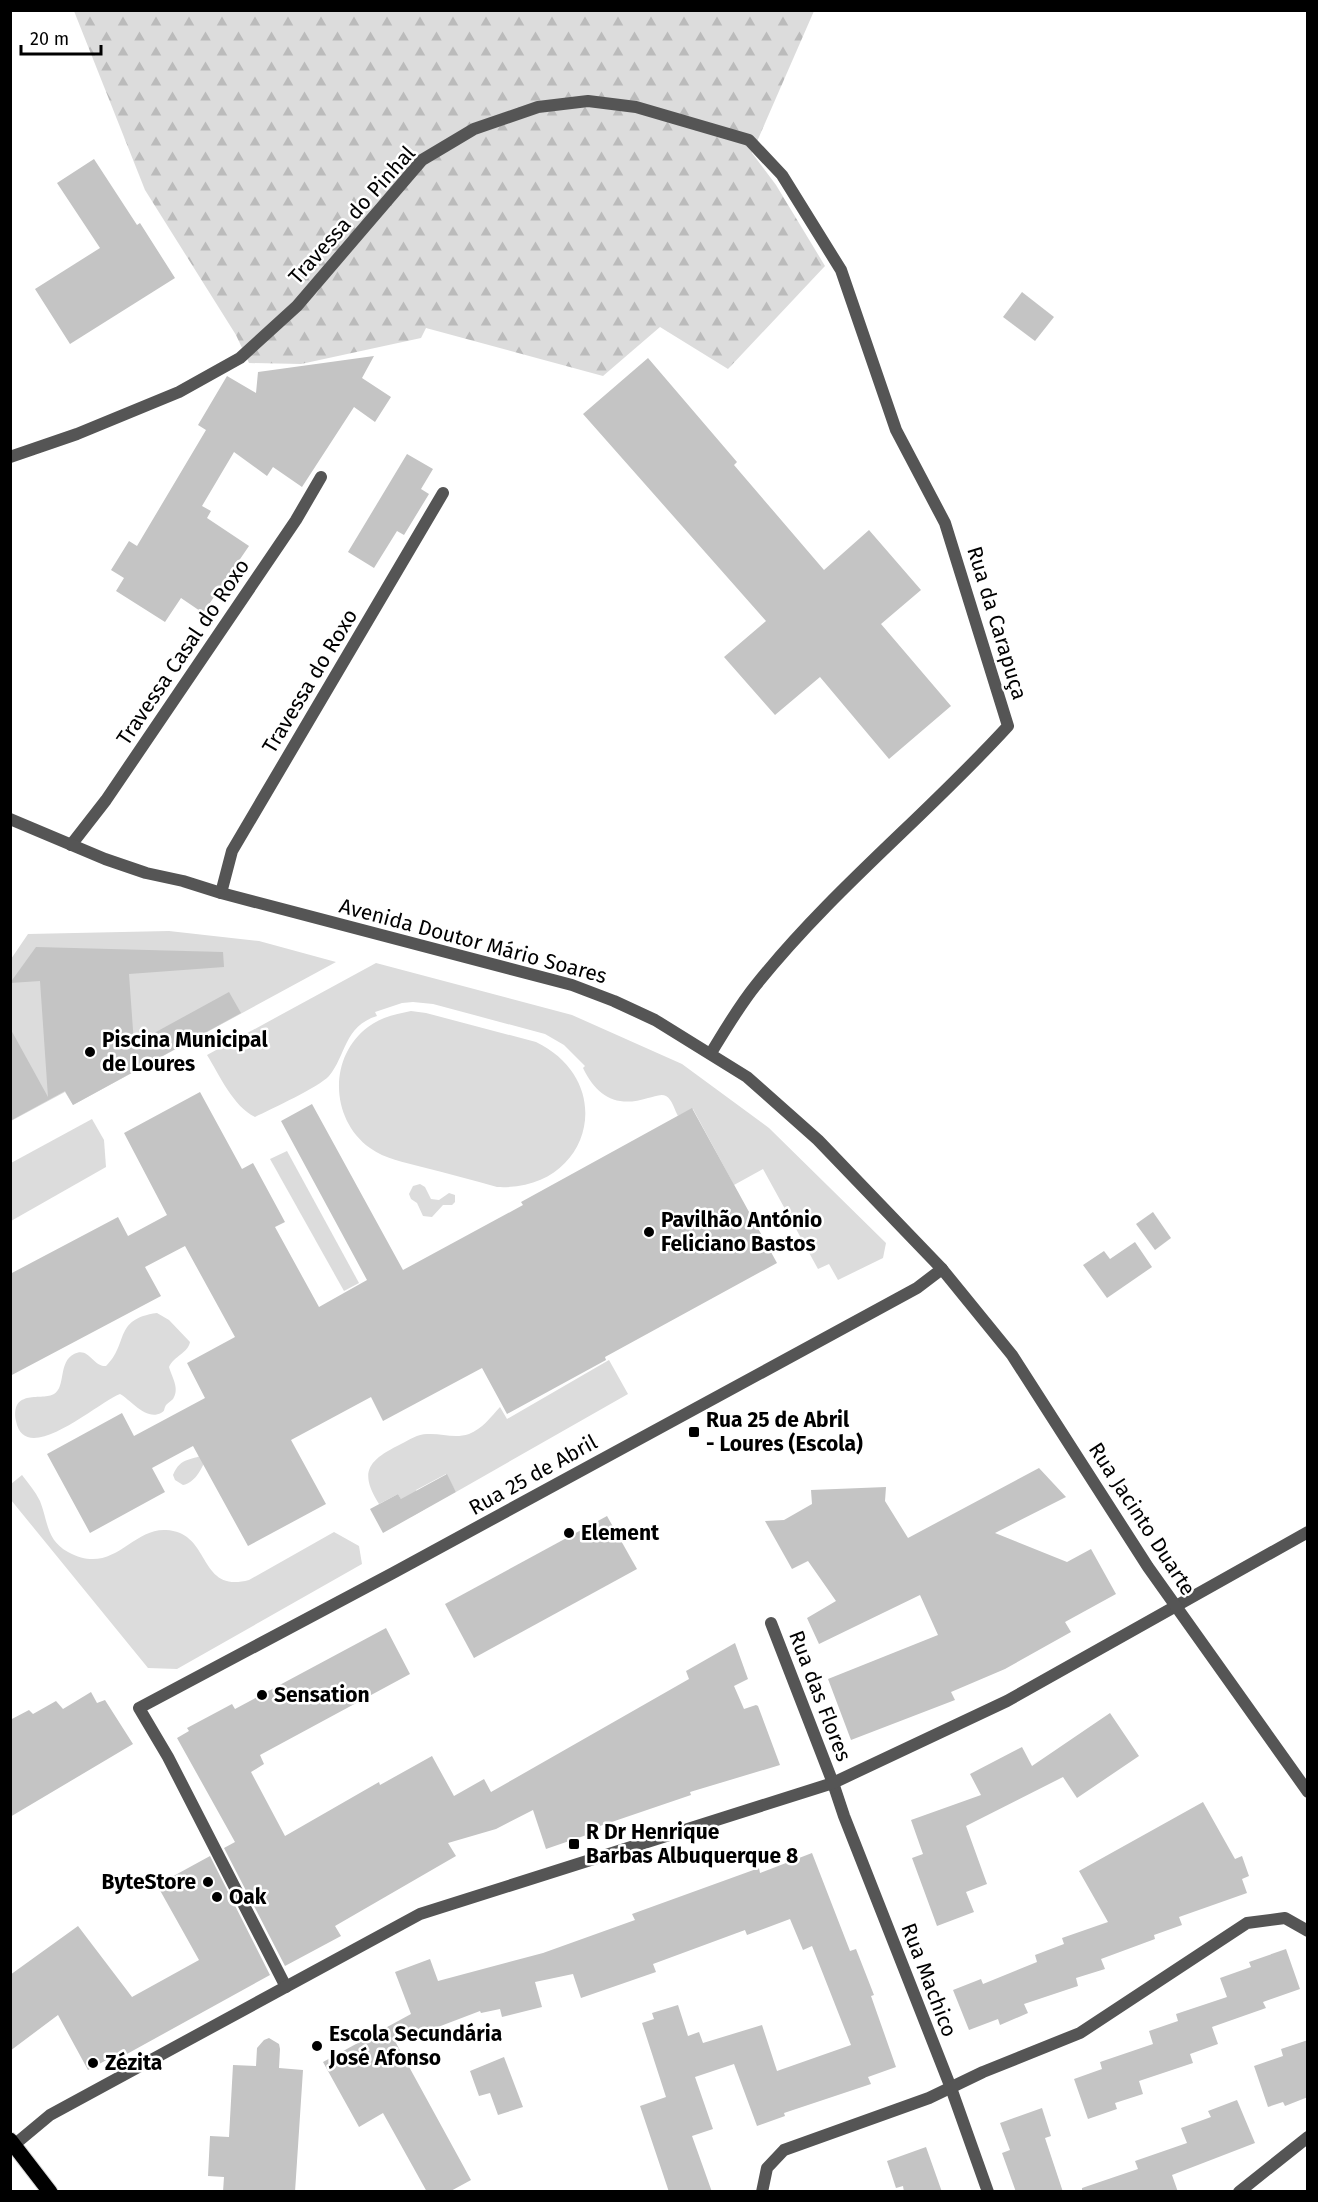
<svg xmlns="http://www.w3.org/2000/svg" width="1318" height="2202" font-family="'Fira Sans',sans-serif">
  <defs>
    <pattern id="forest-firs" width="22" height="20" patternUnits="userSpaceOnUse" patternTransform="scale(1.5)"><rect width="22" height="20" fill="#dcdcdc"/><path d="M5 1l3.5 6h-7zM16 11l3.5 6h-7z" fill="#bbb"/></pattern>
  </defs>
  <rect width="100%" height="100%" fill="#fff"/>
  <g fill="#dcdcdc">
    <path d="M 169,931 L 259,941 L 336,962 L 73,1105 L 65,1092 L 11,1121 L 11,959 L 28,934 Z"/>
    <path d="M 376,963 L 572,1015 L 682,1064 L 769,1128 L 886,1243 L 883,1258 L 838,1280 L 829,1264 L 818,1269 L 763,1169 L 734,1185 L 693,1109 L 678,1116 C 675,1111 672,1099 666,1096 C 661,1093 654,1097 648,1098 C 617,1108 597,1097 583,1068 L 585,1066 L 564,1045 L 545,1034 L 433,1004 L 413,1002 L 402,1003 L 375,1012 L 377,1016 C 344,1026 346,1056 329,1076 C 319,1087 271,1109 255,1117 C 233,1106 220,1076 207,1055 Z"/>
    <path d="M 411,1011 L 426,1013 L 536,1042 C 620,1083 590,1192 497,1187 C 472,1180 447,1173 422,1167 C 404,1162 385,1159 370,1148 C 330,1119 328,1057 368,1027 C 381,1017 396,1014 411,1011 Z"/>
    <path d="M 92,1119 L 104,1140 L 106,1167 L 11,1221 L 11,1163 Z"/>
    <path d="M 287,1151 L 359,1283 L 344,1291 L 270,1159 Z"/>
    <path d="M 420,1184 L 425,1187 L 431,1199 L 439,1200 L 449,1193 L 455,1195 L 455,1202 L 452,1205 L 443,1205 L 432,1217 L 423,1216 L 417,1203 L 411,1199 L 409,1194 L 413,1186 Z"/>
    <path d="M 157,1313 L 169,1320 L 190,1342 C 188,1353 174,1356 169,1367 C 172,1378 180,1388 173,1399 C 171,1401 168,1403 166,1405 C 163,1410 166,1410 161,1413 C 146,1421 131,1400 120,1394 C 101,1400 25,1469 16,1421 C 10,1388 43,1401 54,1394 C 66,1387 58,1362 74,1354 C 89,1346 93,1367 106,1366 C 129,1344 113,1319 157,1313 Z"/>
    <path d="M 609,1360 L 628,1394 L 456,1492 L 446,1474 L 416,1490 L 425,1509 L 411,1517 L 398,1494 L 379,1504 C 358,1471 369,1460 401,1444 C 409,1440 418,1434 427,1434 C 442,1433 454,1439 469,1434 C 482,1429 491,1417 500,1407 L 507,1419 Z"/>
    <path d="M 208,1453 C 204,1465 196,1483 183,1485 L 175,1480 L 173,1475 C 181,1456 192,1461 208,1453 Z"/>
    <path d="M 22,1475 C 28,1483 35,1491 40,1501 C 48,1521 46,1540 68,1552 C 113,1577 131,1528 166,1530 C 212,1532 197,1594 249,1580 L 334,1532 L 359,1546 L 362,1564 L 177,1669 L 148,1668 L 11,1500 L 11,1484 Z"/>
  </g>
  <path fill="url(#forest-firs)" d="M 74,11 L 814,11 L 752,153 L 776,185 L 825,266 L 728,369 L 660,327 L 603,376 L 426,328 L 421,338 L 301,364 L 249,363 L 236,335 L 145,190 Z"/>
  <g fill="#c4c4c4">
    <path d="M 94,159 L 137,225 L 140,223 L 175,278 L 70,344 L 35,289 L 100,248 L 57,183 Z"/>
    <path d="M 1022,292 L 1054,317 L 1035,341 L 1003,317 Z"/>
    <path d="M 374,356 L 362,378 L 391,397 L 375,422 L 354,407 L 302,487 L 273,467 L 267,476 L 234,452 L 202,506 L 211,511 L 207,518 L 249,546 L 203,613 L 181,598 L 165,622 L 116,591 L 124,578 L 111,570 L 129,541 L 137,546 L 206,430 L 198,425 L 227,376 L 256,393 L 258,372 Z"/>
    <path d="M 648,358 L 737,462 L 734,465 L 824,570 L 869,530 L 921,590 L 881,624 L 951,706 L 889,759 L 820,677 L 775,715 L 724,657 L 766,621 L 583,414 Z"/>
    <path d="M 407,454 L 433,469 L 421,489 L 429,494 L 404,535 L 397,531 L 374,568 L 348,552 Z"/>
    <path d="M 36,947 L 223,952 L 224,967 L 129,974 L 134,1044 L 229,992 L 241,1013 L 73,1105 L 65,1091 L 10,1121 L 10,1028 L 48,1097 L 40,981 L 10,983 Z"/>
    <path d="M 200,1092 L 242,1169 L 253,1163 L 285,1222 L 275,1227 L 319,1307 L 367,1280 L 281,1121 L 312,1104 L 403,1270 L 523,1205 L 521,1202 L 692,1108 L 777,1263 L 605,1357 L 606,1360 L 507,1414 L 482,1368 L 383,1421 L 371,1397 L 291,1440 L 326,1504 L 248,1546 L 193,1446 L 152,1468 L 165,1492 L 90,1533 L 47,1454 L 122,1413 L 134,1436 L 205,1398 L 187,1363 L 235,1337 L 185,1246 L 145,1267 L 161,1296 L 10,1376 L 10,1274 L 118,1217 L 128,1236 L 167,1215 L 124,1133 Z"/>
    <path d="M 1153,1212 L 1171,1238 L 1155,1250 L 1136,1224 Z"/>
    <path d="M 1135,1242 L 1152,1267 L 1107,1298 L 1083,1265 L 1104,1251 L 1110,1259 Z"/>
    <path d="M 1039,1468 L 1066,1497 L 995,1533 L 1067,1562 L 1091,1549 L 1116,1594 L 1065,1622 L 1071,1632 L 1005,1669 L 951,1692 L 955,1700 L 851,1740 L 828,1679 L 938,1635 L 920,1595 L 819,1644 L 807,1618 L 836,1601 L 808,1561 L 792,1569 L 765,1521 L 784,1520 L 812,1504 L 811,1490 L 886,1487 L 885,1501 L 908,1538 Z"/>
    <path d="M 447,1474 L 456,1492 L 383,1533 L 370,1509 L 398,1494 L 401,1499 Z"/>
    <path d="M 607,1516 L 637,1569 L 474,1658 L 445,1604 Z"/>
    <path d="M 386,1628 L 410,1674 L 260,1755 L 264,1764 L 251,1772 L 285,1836 L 379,1782 L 380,1785 L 432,1756 L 454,1796 L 484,1779 L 491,1792 L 689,1679 L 686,1671 L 735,1643 L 748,1679 L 734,1686 L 744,1709 L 756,1705 L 758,1706 L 780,1765 L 690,1792 L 691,1795 L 600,1826 L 601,1830 L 546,1849 L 533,1810 L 496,1829 L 448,1843 L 456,1856 L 335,1926 L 341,1936 L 285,1966 L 224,1848 L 235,1842 L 177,1738 L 189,1731 L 187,1728 L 232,1704 L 235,1709 Z"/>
    <path d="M 91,1692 L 97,1703 L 105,1700 L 133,1744 L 10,1817 L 10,1720 L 29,1710 L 33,1714 L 56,1701 L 63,1709 Z"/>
    <path d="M 1110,1713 L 1139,1756 L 1077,1798 L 1063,1777 L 966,1826 L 987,1884 L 966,1892 L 974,1912 L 937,1926 L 912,1858 L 923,1854 L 911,1820 L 981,1795 L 970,1774 L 1022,1747 L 1032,1766 Z"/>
    <path d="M 1203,1802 L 1235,1859 L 1242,1856 L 1249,1876 L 1242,1879 L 1247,1893 L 1179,1917 L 1182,1925 L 1154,1935 L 1155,1939 L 1101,1959 L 1105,1969 L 1076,1978 L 1078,1986 L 1024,2004 L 1028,2013 L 1000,2025 L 998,2019 L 969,2030 L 953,1990 L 981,1979 L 983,1984 L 1037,1962 L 1035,1955 L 1064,1944 L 1062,1938 L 1108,1922 L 1079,1871 Z"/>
    <path d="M 812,1853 L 850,1951 L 856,1949 L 874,1995 L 871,1996 L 896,2067 L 868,2077 L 871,2084 L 784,2113 L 785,2116 L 757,2126 L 734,2064 L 695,2077 L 713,2129 L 692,2136 L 712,2192 L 669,2192 L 640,2106 L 666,2097 L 642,2023 L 654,2019 L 652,2013 L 678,2005 L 688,2036 L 699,2032 L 703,2043 L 762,2025 L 777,2071 L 851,2045 L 812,1946 L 803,1950 L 790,1919 L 747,1935 L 745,1930 L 653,1964 L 656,1972 L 581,1998 L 573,1974 L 535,1982 L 542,2007 L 502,2017 L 500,2009 L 481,2013 L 480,2011 L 396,2043 L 471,2180 L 449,2192 L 427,2192 L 383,2113 L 359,2127 L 323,2062 L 411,2014 L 395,1972 L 430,1959 L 438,1981 L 543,1953 L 635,1920 L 632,1914 L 759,1868 L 760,1873 Z"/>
    <path d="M 210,1856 L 270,1975 L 116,2060 L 114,2056 L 88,2070 L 58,2015 L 10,2051 L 10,1975 L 78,1926 L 132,1997 L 199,1960 L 157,1885 Z"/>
    <path d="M 1286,1949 L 1300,1989 L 1263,2002 L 1266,2008 L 1212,2027 L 1218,2044 L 1190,2054 L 1193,2063 L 1139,2081 L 1143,2094 L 1115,2103 L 1117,2109 L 1088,2119 L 1074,2079 L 1102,2069 L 1100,2062 L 1153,2044 L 1149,2031 L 1178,2021 L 1176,2014 L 1227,1997 L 1220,1978 L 1251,1967 L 1249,1962 Z"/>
    <path d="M 269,2038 L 279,2044 L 280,2049 L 279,2068 L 303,2070 L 295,2192 L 223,2192 L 224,2177 L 208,2176 L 210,2136 L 229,2137 L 233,2065 L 256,2066 L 257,2048 L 264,2040 Z"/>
    <path d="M 1308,2040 L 1308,2097 L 1285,2106 L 1283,2102 L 1268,2107 L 1254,2066 L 1283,2056 L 1281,2049 Z"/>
    <path d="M 504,2057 L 523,2107 L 498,2115 L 490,2093 L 479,2096 L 470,2071 Z"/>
    <path d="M 1237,2100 L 1255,2143 L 1172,2175 L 1178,2192 L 1082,2192 L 1082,2188 L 1138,2169 L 1135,2161 L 1187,2143 L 1181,2128 L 1211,2117 L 1208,2111 Z"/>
    <path d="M 1042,2108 L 1051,2136 L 1045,2138 L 1063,2192 L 1016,2192 L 1002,2153 L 1010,2150 L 1000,2123 Z"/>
    <path d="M 926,2147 L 942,2192 L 904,2192 L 903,2186 L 896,2188 L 887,2161 Z"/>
  </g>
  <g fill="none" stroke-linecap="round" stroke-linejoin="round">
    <g stroke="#dbdbdb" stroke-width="17">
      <path id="primary" d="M 10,2140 L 50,2192"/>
    </g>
    <g stroke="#555" stroke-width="12">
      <path d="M 10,457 L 77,434 L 179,392 L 240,358 L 297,306 L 422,160 L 474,129 L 538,107 L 588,101 L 636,107 L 749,140 L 782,175 L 841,270 L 896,430 L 945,523 L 1008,726 C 927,815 832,890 756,985 C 739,1006 725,1030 711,1053"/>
      <path d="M 71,845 L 106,800 L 296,520 L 321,477"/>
      <path d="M 221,893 L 232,851 L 443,493"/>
      <path d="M 771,1623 L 833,1783 L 844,1816 L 951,2088 L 988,2192"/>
      <path d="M 286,1987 L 168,1757 L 139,1708 L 393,1573 L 917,1288 L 942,1269"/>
      <path d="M 14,2145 L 50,2115 L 420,1914 L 833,1783 L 1007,1701 L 1308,1532"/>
      <path d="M 762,2192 L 767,2168 L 784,2150 L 929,2098 L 983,2072 L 1080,2033 L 1247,1923 L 1285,1918 L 1308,1931"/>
      <path d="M 1239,2192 L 1308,2137"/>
    </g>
    <path stroke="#555" stroke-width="12" d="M 10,819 L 105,859 L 146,873 L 183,881 L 221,893 L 572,985 L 614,1001 L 655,1020 L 747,1077 L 818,1140 L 942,1269 L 1012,1355 L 1148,1567 L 1308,1792"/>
    <use href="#primary" stroke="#000" stroke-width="15"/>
  </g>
  <g fill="#000" stroke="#fff" stroke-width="2">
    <circle cx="90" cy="1052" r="6"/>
    <circle cx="649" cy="1232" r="6"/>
    <rect x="688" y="1426" width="12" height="12" rx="3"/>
    <circle cx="569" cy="1533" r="6"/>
    <circle cx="262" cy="1695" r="6"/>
    <rect x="568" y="1838" width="12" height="12" rx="3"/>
    <circle cx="208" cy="1882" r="6"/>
    <circle cx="217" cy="1897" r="6"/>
    <circle cx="317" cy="2046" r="6"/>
    <circle cx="93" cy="2063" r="6"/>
  </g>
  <g text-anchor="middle" stroke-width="5" stroke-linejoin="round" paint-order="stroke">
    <g font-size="21" fill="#000" stroke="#fff">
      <text transform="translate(352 215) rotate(-48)" y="7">Travessa do Pinhal</text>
      <text transform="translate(997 623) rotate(73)" y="7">Rua da Carapuça</text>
      <text transform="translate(183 652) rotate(-56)" y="7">Travessa Casal do Roxo</text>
      <text transform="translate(310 681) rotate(-59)" y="7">Travessa do Roxo</text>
      <text transform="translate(473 941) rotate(15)" y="7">Avenida Doutor Mário Soares</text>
      <text transform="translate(533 1475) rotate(-29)" y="7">Rua 25 de Abril</text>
      <text transform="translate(1142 1519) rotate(57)" y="7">Rua Jacinto Duarte</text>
      <text transform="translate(820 1696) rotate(69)" y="7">Rua das Flores</text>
      <text transform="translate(929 1980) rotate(69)" y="7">Rua Machico</text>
    </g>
    <g font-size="21" font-weight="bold" fill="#000" stroke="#fff" text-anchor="start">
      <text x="102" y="1047">Piscina Municipal<tspan x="102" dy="24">de Loures</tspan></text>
      <text x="661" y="1227">Pavilhão António<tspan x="661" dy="24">Feliciano Bastos</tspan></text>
      <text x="706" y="1427">Rua 25 de Abril<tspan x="706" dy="24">- Loures (Escola)</tspan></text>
      <text x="581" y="1540">Element</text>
      <text x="274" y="1702">Sensation</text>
      <text x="586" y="1839">R Dr Henrique<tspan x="586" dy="24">Barbas Albuquerque 8</tspan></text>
      <text x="196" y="1889" text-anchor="end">ByteStore</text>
      <text x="229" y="1904">Oak</text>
      <text x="329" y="2041">Escola Secundária<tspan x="329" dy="24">José Afonso</tspan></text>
      <text x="105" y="2070">Zézita</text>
    </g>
  </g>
  <rect width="1318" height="2202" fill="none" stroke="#000000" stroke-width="24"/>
  <path d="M21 45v9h80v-9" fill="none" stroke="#000000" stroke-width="3"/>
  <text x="30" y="45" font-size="18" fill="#000000" stroke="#ffffff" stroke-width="4.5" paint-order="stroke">20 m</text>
</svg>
